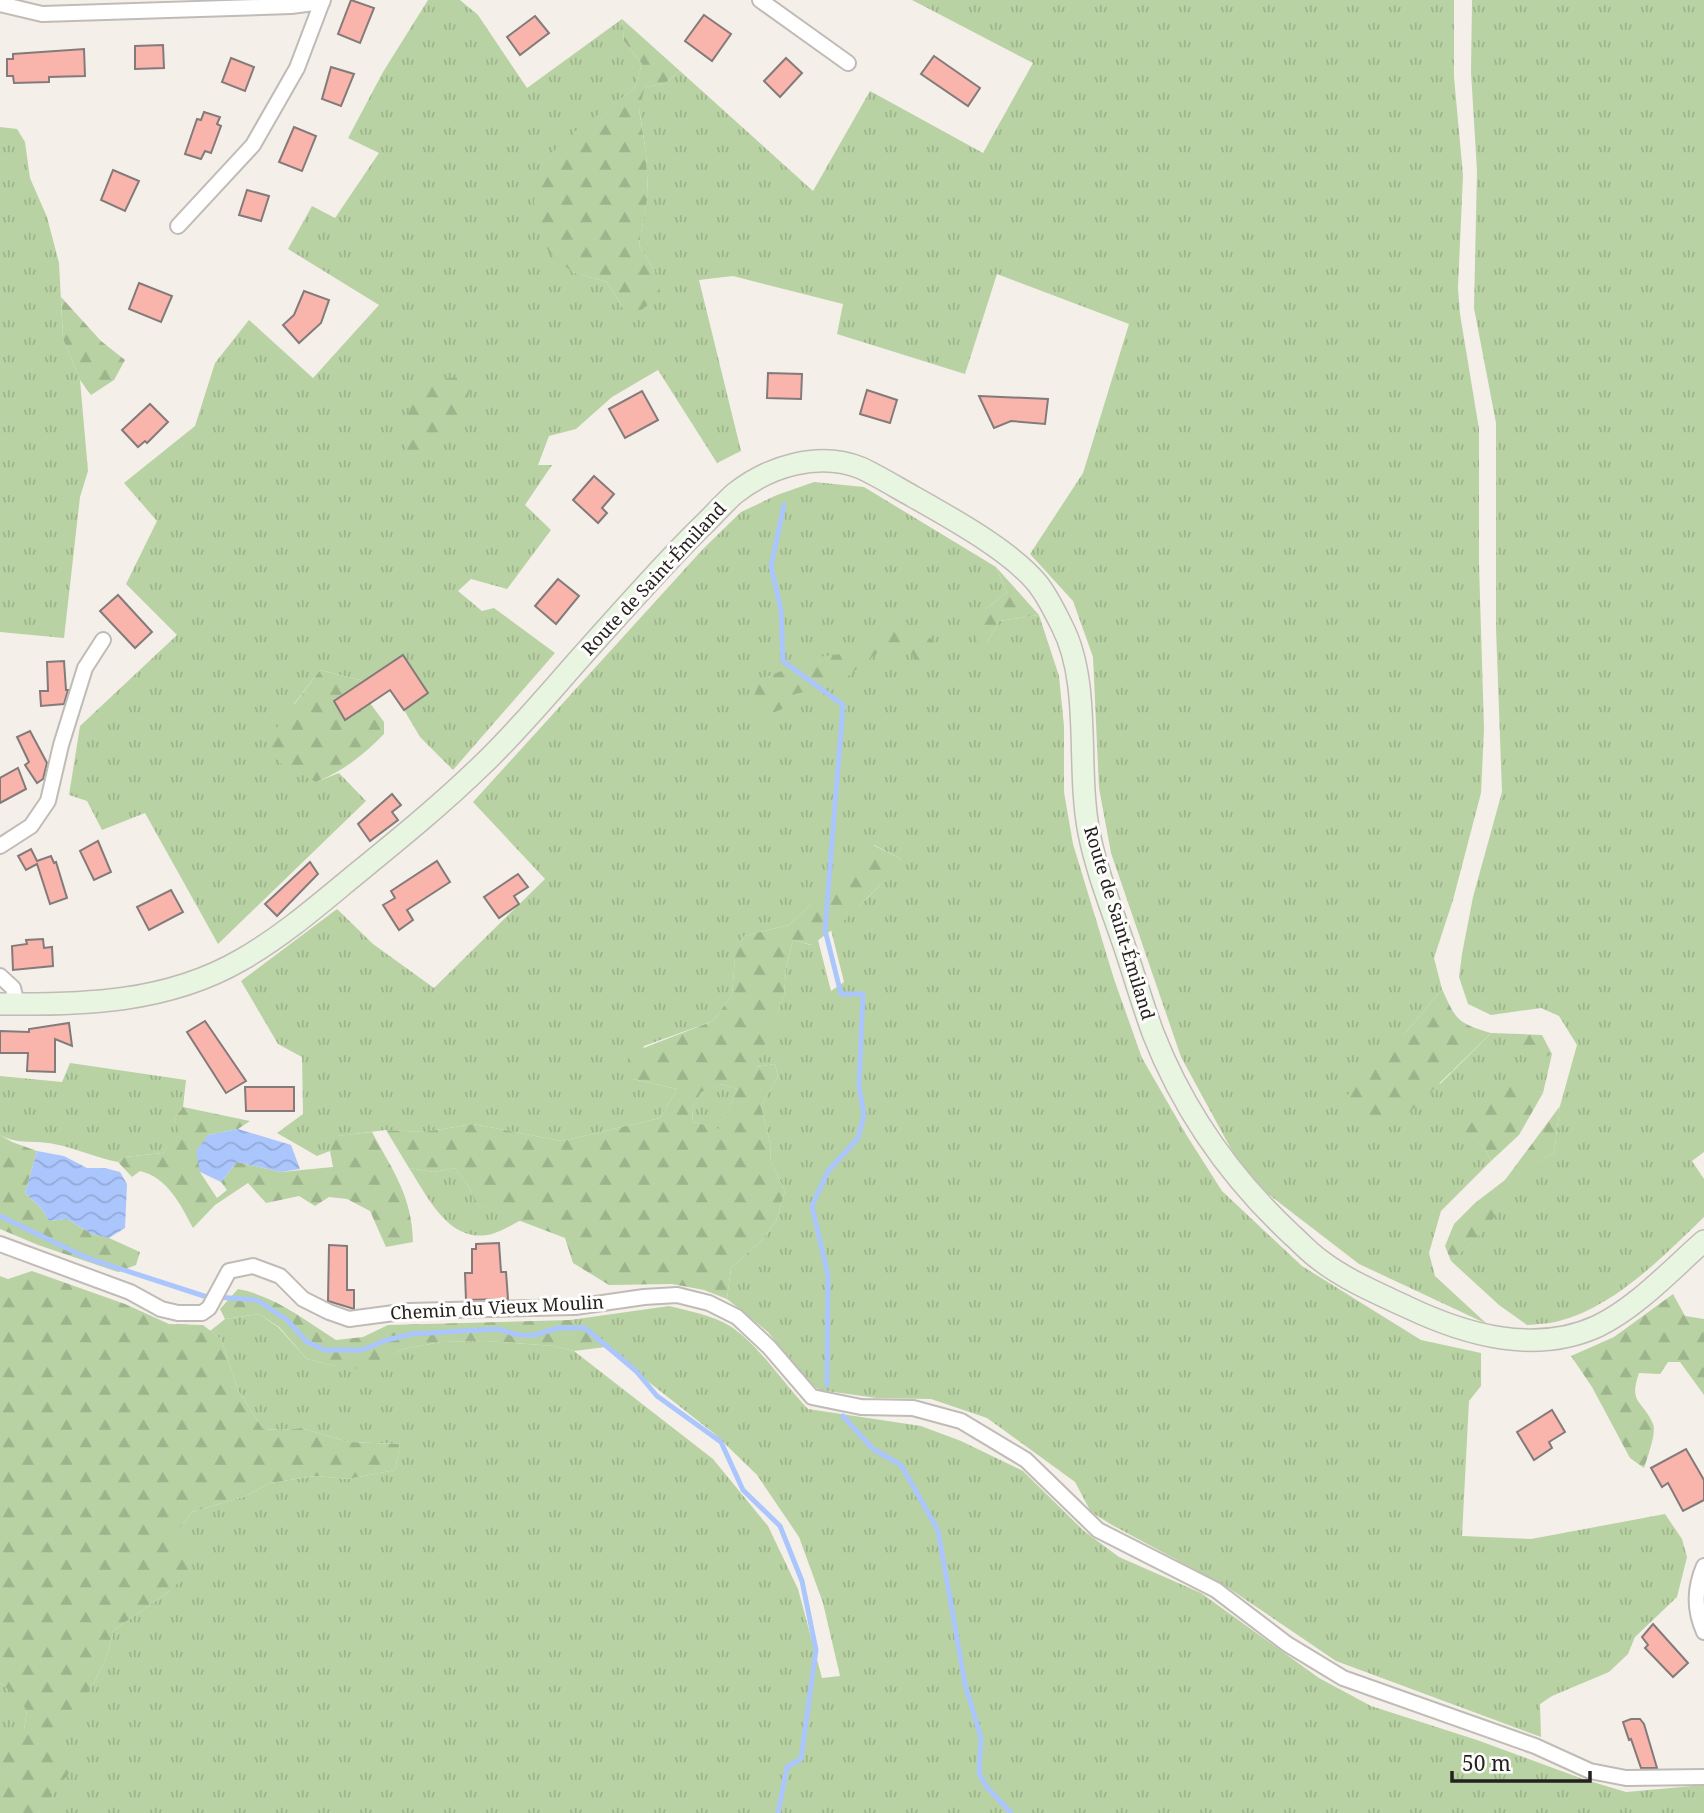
<svg xmlns="http://www.w3.org/2000/svg" width="1704" height="1813" font-family="'Noto Serif',serif">
  <defs>
    <pattern id="grass-tufts" width="24" height="20" patternUnits="userSpaceOnUse" patternTransform="scale(1.75)"><rect width="24" height="20" fill="#b8d2a3"/><path d="M3 7l-1-3M5 7V3M7 7l1-3M15 17l-1-3M17 17v-4M19 17l1-3" fill="none" stroke="#9eb48c"/></pattern>
    <pattern id="forest-firs" width="22" height="20" patternUnits="userSpaceOnUse" patternTransform="scale(1.75)"><rect width="22" height="20" fill="#b8d2a3"/><path d="M5 1l3.5 6h-7zM16 11l3.5 6h-7z" fill="#9eb48c"/></pattern>
    <pattern id="water-waves" width="16" height="10" patternUnits="userSpaceOnUse" patternTransform="scale(1.75)"><rect width="16" height="10" fill="#abc6fc"/><path d="M0 5q4-4 8 0t8 0" fill="none" stroke="#93aad8"/></pattern>
  </defs>
  <rect width="100%" height="100%" fill="#f5efea"/>
  <g fill="url(#grass-tufts)">
    <path d="M 428,0 L 460,0 L 478,15 L 527,88 L 622,19 L 624,41 L 642,64 L 634,89 L 603,112 L 572,272 L 607,282 L 623,308 L 655,272 L 639,245 L 648,193 L 646,153 L 639,108 L 644,87 L 664,84 L 680,71 L 813,191 L 870,91 L 983,153 L 1033,63 L 912,0 L 1454,0 L 1454,77 L 1463,175 L 1458,288 L 1460,314 L 1479,429 L 1479,564 L 1484,729 L 1481,793 L 1453,900 L 1434,958 L 1442,989 L 1403,1036 L 1440,1084 L 1491,1033 L 1521,1034 L 1521,1052 L 1532,1062 L 1552,1054 L 1543,1093 L 1507,1086 L 1465,1131 L 1485,1148 L 1491,1161 L 1441,1211 L 1429,1253 L 1435,1276 L 1487,1324 L 1359,1264 L 1268,1194 L 1237,1160 L 1181,1057 L 1111,853 L 1099,788 L 1093,657 L 1073,601 L 1030,554 L 1083,473 L 1129,324 L 997,274 L 965,374 L 837,334 L 843,304 L 733,276 L 699,280 L 741,451 L 717,463 L 658,370 L 612,397 L 576,429 L 549,436 L 538,465 L 552,465 L 525,505 L 551,530 L 507,589 L 471,579 L 458,591 L 482,611 L 494,608 L 555,653 L 453,770 L 420,737 L 404,710 L 428,693 L 403,655 L 364,681 L 320,670 L 294,704 L 316,782 L 339,773 L 366,801 L 218,944 L 145,813 L 102,830 L 87,801 L 69,795 L 80,726 L 177,635 L 126,584 L 157,521 L 124,483 L 195,426 L 215,363 L 249,320 L 313,378 L 379,305 L 288,249 L 312,206 L 335,218 L 379,153 L 348,138 L 383,72 Z"/>
    <path d="M 1472,0 L 1704,0 L 1704,1152 L 1692,1161 L 1704,1179 L 1704,1217 C 1664,1256 1614,1307 1559,1321 C 1549,1324 1537,1324 1527,1325 L 1499,1305 L 1451,1261 C 1480,1235 1500,1221 1505,1180 L 1554,1153 L 1560,1106 L 1577,1045 L 1559,1016 L 1541,1008 L 1491,1015 L 1468,1004 L 1459,977 L 1462,954 L 1473,897 L 1502,792 L 1496,628 L 1496,423 L 1474,308 L 1477,171 L 1471,72 Z"/>
    <path d="M 0,127 L 17,129 L 25,142 L 30,178 L 47,217 L 59,263 L 63,339 L 80,380 L 88,471 L 80,497 L 64,638 L 0,632 Z"/>
    <path d="M 814,482 L 864,487 L 996,567 L 1007,592 L 986,609 L 987,643 L 999,621 L 1039,615 L 1059,676 L 1064,726 L 1064,792 L 1073,844 L 1114,979 L 1142,1058 L 1187,1136 L 1222,1191 L 1302,1266 L 1421,1340 L 1481,1353 L 1481,1386 L 1469,1401 L 1462,1536 L 1531,1539 L 1665,1514 L 1682,1539 L 1687,1557 L 1677,1597 L 1635,1637 L 1628,1654 L 1609,1672 L 1552,1696 L 1540,1704 L 1541,1737 L 1336,1661 L 1227,1587 L 1112,1525 L 1091,1512 L 1075,1482 L 987,1418 L 931,1399 L 877,1398 L 819,1390 L 806,1380 L 768,1332 L 727,1299 L 731,1268 L 761,1241 L 776,1221 L 785,1191 L 771,1162 L 770,1143 L 761,1106 L 778,1077 L 775,1064 L 755,1067 L 784,996 L 786,968 L 793,940 L 811,945 L 818,940 L 831,991 L 844,982 L 831,930 C 852,914 887,881 901,859 L 874,845 L 789,925 L 744,936 L 735,958 L 732,995 L 713,1021 L 644,1046 L 633,1079 L 677,1089 L 660,1118 L 562,1141 L 473,1124 L 424,1132 L 386,1130 L 338,1136 L 330,1151 L 317,1156 L 277,1133 L 303,1114 L 302,1057 L 278,1044 L 241,981 L 337,909 L 373,944 L 434,988 L 545,879 L 473,802 L 703,549 L 741,512 L 777,495 Z"/>
    <path d="M 70,1063 L 186,1080 L 183,1107 L 174,1119 L 180,1131 L 163,1153 L 124,1157 L 118,1162 C 96,1158 76,1148 54,1144 C 35,1140 18,1145 0,1135 L 0,1076 L 62,1082 Z"/>
    <path d="M 722,1084 L 737,1089 L 720,1130 L 693,1122 L 692,1109 L 701,1091 Z"/>
    <path d="M 409,1168 L 434,1172 L 455,1168 L 469,1187 L 476,1204 L 521,1220 C 512,1225 502,1231 492,1234 C 449,1245 428,1197 409,1168 Z"/>
    <path d="M 669,1306 C 689,1311 712,1315 730,1326 C 759,1345 784,1384 808,1409 L 921,1426 L 961,1441 L 1023,1471 L 1084,1531 L 1119,1557 L 1201,1593 L 1319,1678 L 1371,1706 L 1477,1740 L 1583,1779 L 1626,1792 L 1704,1785 L 1704,1813 L 38,1813 L 52,1793 L 55,1741 L 89,1692 L 105,1661 L 114,1630 L 170,1591 L 176,1534 L 192,1512 L 246,1496 L 270,1483 L 316,1476 L 348,1479 L 395,1470 L 400,1444 L 349,1442 L 301,1428 L 281,1430 L 263,1429 L 239,1392 L 221,1339 L 210,1331 L 225,1319 L 259,1314 L 278,1327 L 307,1359 L 330,1365 L 360,1368 L 403,1349 L 441,1342 L 486,1341 L 554,1346 L 574,1351 L 713,1459 L 768,1526 L 798,1589 L 822,1678 L 840,1676 L 823,1603 L 799,1537 L 757,1475 L 716,1435 L 570,1320 Z"/>
    <path d="M 0,1683 L 9,1689 L 27,1710 L 24,1730 L 0,1730 Z"/>
  </g>
  <g fill="url(#forest-firs)" fill-rule="evenodd">
    <path d="M 622,19 L 680,71 L 664,84 L 645,87 L 639,109 L 646,153 L 648,194 L 639,245 L 655,272 L 661,295 L 640,311 L 623,308 L 607,282 L 572,272 L 549,252 L 531,218 L 540,166 L 567,137 L 634,89 L 642,64 L 624,41 Z"/>
    <path d="M 61,297 L 101,341 L 125,360 L 114,380 L 91,395 L 80,380 L 63,339 Z"/>
    <path d="M 459,377 L 470,389 L 464,412 L 423,453 L 407,460 C 401,433 405,400 431,383 C 438,379 450,378 459,377 Z"/>
    <path d="M 996,567 L 1039,615 L 999,621 L 987,643 L 977,642 L 972,626 L 986,609 L 1007,592 Z"/>
    <path d="M 906,623 L 920,628 L 934,642 L 930,669 L 920,679 L 911,649 L 903,643 L 886,646 L 838,684 L 795,694 L 782,709 L 763,717 L 752,700 L 761,679 L 818,657 L 849,653 L 874,634 Z"/>
    <path d="M 320,670 L 364,681 L 334,701 L 345,720 L 370,703 L 384,722 L 384,734 C 364,755 343,771 316,782 L 282,764 L 270,753 L 269,738 Z"/>
    <path d="M 873,845 L 901,859 L 892,873 L 846,919 L 812,945 L 793,940 L 786,968 L 784,996 L 756,1067 L 775,1064 L 778,1077 L 761,1106 L 770,1143 L 771,1162 L 785,1191 L 776,1221 L 761,1241 L 731,1268 L 727,1299 L 704,1290 L 672,1284 L 609,1285 L 573,1263 L 565,1238 L 476,1204 L 469,1187 L 455,1168 L 434,1172 L 409,1168 L 386,1130 L 424,1132 L 473,1124 L 562,1141 L 660,1118 L 677,1089 L 633,1079 L 628,1068 L 628,1054 L 713,1021 L 732,995 L 735,957 L 744,936 L 789,925 ZM 722,1084 L 737,1089 L 720,1129 L 693,1122 L 692,1109 L 701,1092 Z"/>
    <path d="M 1442,989 C 1456,1020 1457,1023 1491,1033 L 1410,1112 L 1380,1124 L 1360,1124 L 1342,1101 L 1403,1036 Z"/>
    <path d="M 1521,1034 L 1542,1035 L 1552,1054 L 1532,1063 L 1521,1052 Z"/>
    <path d="M 1507,1085 L 1543,1093 L 1519,1135 L 1491,1161 L 1485,1148 L 1464,1131 Z"/>
    <path d="M 1560,1106 L 1554,1153 L 1506,1180 C 1500,1222 1482,1234 1451,1261 L 1445,1246 L 1454,1224 L 1475,1203 L 1505,1180 Z"/>
    <path d="M 183,1107 L 250,1121 L 238,1129 L 208,1135 L 200,1172 L 217,1198 L 227,1190 L 221,1182 L 237,1162 L 281,1172 L 333,1167 L 330,1151 L 337,1136 L 372,1132 C 393,1171 412,1196 413,1242 L 386,1247 L 370,1211 L 347,1199 L 329,1197 L 315,1206 L 299,1196 L 266,1203 L 248,1183 L 215,1205 L 193,1228 C 181,1205 167,1177 140,1171 L 132,1177 L 118,1162 L 124,1157 L 163,1153 L 179,1131 L 174,1119 Z"/>
    <path d="M 0,1135 L 12,1142 L 37,1151 L 25,1193 L 41,1208 L 49,1221 L 67,1219 L 92,1234 L 109,1238 L 140,1252 L 136,1265 L 118,1272 L 38,1245 L 0,1229 Z"/>
    <path d="M 32,1271 L 125,1304 L 169,1324 L 203,1325 L 221,1339 L 239,1392 L 263,1429 L 281,1430 L 301,1428 L 349,1442 L 400,1444 L 395,1470 L 348,1479 L 316,1476 L 270,1483 L 246,1496 L 192,1512 L 176,1534 L 193,1568 L 170,1591 L 114,1630 L 105,1661 L 89,1692 L 74,1730 L 55,1741 L 70,1772 L 38,1813 L 0,1813 L 0,1730 L 24,1730 L 27,1710 L 9,1690 L 0,1683 L 0,1276 L 8,1279 Z"/>
    <path d="M 238,1289 C 275,1296 305,1320 336,1340 L 363,1337 L 388,1325 L 570,1320 L 606,1347 L 574,1351 L 554,1346 L 486,1341 L 441,1342 L 403,1349 L 360,1369 L 330,1365 L 307,1359 L 279,1327 L 259,1314 L 225,1319 L 220,1309 Z"/>
    <path d="M 1673,1294 L 1685,1316 L 1704,1319 L 1704,1395 L 1680,1362 L 1668,1362 L 1660,1374 L 1639,1373 C 1628,1404 1643,1400 1653,1424 C 1657,1432 1647,1459 1644,1468 L 1630,1458 L 1592,1387 L 1571,1356 L 1614,1337 Z"/>
  </g>
  <g fill="url(#water-waves)">
    <path d="M 238,1129 L 291,1145 L 300,1169 L 281,1172 L 237,1162 L 221,1182 L 200,1172 L 196,1151 L 208,1135 Z"/>
    <path d="M 37,1151 L 64,1156 L 87,1168 L 105,1168 L 120,1172 L 127,1184 L 125,1228 L 109,1238 L 92,1234 L 67,1219 L 49,1221 L 41,1208 L 25,1193 Z"/>
  </g>
  <g fill="none" stroke-linecap="round" stroke-linejoin="round">
    <g stroke="#abc6fc" stroke-width="5">
      <path d="M 784,505 L 771,566 L 781,610 L 783,661 L 843,705 L 825,930 L 841,994 L 863,994 L 859,1086 L 864,1115 L 858,1138 L 828,1171 L 812,1206 L 828,1275 L 827,1385"/>
      <path d="M 0,1216 L 87,1258 L 204,1296 L 257,1300 L 286,1319 L 307,1342 L 325,1350 L 362,1350 L 387,1340 L 412,1334 L 497,1329 L 518,1335 L 534,1335 L 559,1328 L 585,1328 L 636,1371 L 657,1396 L 721,1442 L 743,1490 L 780,1526 L 802,1581 L 816,1650 L 801,1759 L 787,1767 L 778,1813"/>
      <path d="M 843,1416 L 873,1449 L 901,1465 L 938,1530 L 965,1684 L 981,1738 L 979,1773 L 986,1786 L 1011,1813"/>
    </g>
  </g>
  <g fill="#f9b4ac" stroke="#837b7a" stroke-width="2">
    <path d="M 351,0 L 374,8 L 360,43 L 338,34 Z"/>
    <path d="M 704,15 L 731,34 L 712,61 L 685,41 Z"/>
    <path d="M 535,16 L 549,33 L 520,55 L 507,37 Z"/>
    <path d="M 163,45 L 164,68 L 135,69 L 135,46 Z"/>
    <path d="M 84,49 L 85,76 L 49,77 L 49,82 L 14,83 L 13,76 L 7,76 L 7,59 L 13,59 L 13,54 Z"/>
    <path d="M 934,56 L 980,88 L 968,106 L 921,74 Z"/>
    <path d="M 231,58 L 254,67 L 245,91 L 222,82 Z"/>
    <path d="M 786,58 L 802,73 L 780,97 L 764,81 Z"/>
    <path d="M 331,67 L 354,74 L 341,106 L 322,99 Z"/>
    <path d="M 204,112 L 220,117 L 217,124 L 221,126 L 211,153 L 205,151 L 201,159 L 185,154 L 197,119 L 201,120 Z"/>
    <path d="M 294,127 L 316,136 L 302,171 L 279,162 Z"/>
    <path d="M 113,170 L 139,181 L 125,211 L 101,200 Z"/>
    <path d="M 247,190 L 269,196 L 261,221 L 239,215 Z"/>
    <path d="M 139,283 L 172,296 L 161,322 L 129,309 Z"/>
    <path d="M 304,291 L 329,300 L 321,323 L 299,343 L 283,325 L 294,315 Z"/>
    <path d="M 768,373 L 802,374 L 801,399 L 767,398 Z"/>
    <path d="M 867,390 L 897,400 L 890,423 L 860,414 Z"/>
    <path d="M 642,391 L 658,420 L 625,438 L 609,409 Z"/>
    <path d="M 979,396 L 1048,399 L 1045,424 L 1011,421 L 994,428 Z"/>
    <path d="M 150,404 L 168,422 L 147,443 L 145,441 L 138,447 L 122,430 Z"/>
    <path d="M 594,476 L 614,494 L 602,508 L 607,513 L 598,523 L 573,500 Z"/>
    <path d="M 558,579 L 579,596 L 556,624 L 535,606 Z"/>
    <path d="M 118,595 L 152,632 L 135,648 L 100,611 Z"/>
    <path d="M 403,655 L 428,693 L 404,710 L 390,690 L 345,720 L 334,701 Z"/>
    <path d="M 64,661 L 66,690 L 68,690 L 64,704 L 41,706 L 40,691 L 48,691 L 47,662 Z"/>
    <path d="M 30,731 L 47,763 L 43,779 L 37,783 L 25,765 L 29,762 L 17,737 Z"/>
    <path d="M 18,768 L 26,789 L 0,803 L 0,778 Z"/>
    <path d="M 392,794 L 401,805 L 392,812 L 398,820 L 370,841 L 358,824 Z"/>
    <path d="M 98,841 L 111,872 L 94,880 L 80,851 Z"/>
    <path d="M 31,849 L 37,861 L 51,856 L 54,863 L 56,862 L 67,898 L 50,904 L 37,864 L 26,870 L 18,856 Z"/>
    <path d="M 437,861 L 450,882 L 407,910 L 413,920 L 399,930 L 383,905 L 395,898 L 391,891 Z"/>
    <path d="M 310,862 L 318,874 L 277,916 L 265,904 Z"/>
    <path d="M 518,874 L 528,887 L 514,896 L 519,904 L 499,918 L 484,897 Z"/>
    <path d="M 171,890 L 183,912 L 149,930 L 137,907 Z"/>
    <path d="M 43,939 L 44,948 L 52,947 L 53,966 L 13,970 L 12,946 L 27,944 L 26,940 Z"/>
    <path d="M 205,1021 L 246,1081 L 226,1093 L 187,1032 Z"/>
    <path d="M 69,1023 L 72,1046 L 55,1039 L 55,1072 L 27,1071 L 28,1053 L 0,1053 L 0,1031 L 29,1032 L 29,1029 Z"/>
    <path d="M 245,1087 L 294,1087 L 294,1111 L 246,1111 Z"/>
    <path d="M 499,1243 L 501,1272 L 506,1272 L 508,1299 L 466,1300 L 465,1273 L 472,1273 L 472,1249 L 476,1249 L 476,1244 Z"/>
    <path d="M 329,1245 L 347,1246 L 347,1290 L 354,1290 L 354,1309 L 328,1301 Z"/>
    <path d="M 1552,1410 L 1565,1432 L 1549,1442 L 1552,1448 L 1534,1460 L 1517,1432 Z"/>
    <path d="M 1686,1449 L 1704,1480 L 1704,1500 L 1683,1511 L 1668,1483 L 1662,1487 L 1651,1468 Z"/>
    <path d="M 1653,1624 L 1688,1663 L 1673,1677 L 1645,1648 L 1648,1645 L 1642,1637 Z"/>
    <path d="M 1631,1719 L 1640,1719 L 1644,1724 L 1657,1768 L 1641,1768 L 1631,1739 L 1629,1740 L 1623,1722 Z"/>
  </g>
  <g fill="none" stroke-linecap="round" stroke-linejoin="round">
    <g stroke="#c0bbb6" stroke-width="18">
      <g id="minor">
        <path d="M 760,0 L 848,63"/>
        <path d="M 0,4 L 42,14 L 291,6 L 322,2 L 323,0"/>
        <path d="M 178,226 L 253,145 L 297,68 L 322,2"/>
        <path d="M 0,846 L 31,826 L 48,801 L 61,745 L 85,668 L 103,640"/>
        <path d="M 0,976 L 13,988 L 17,1004"/>
        <path d="M 0,1244 L 130,1292 L 161,1309 L 178,1313 L 202,1313 L 209,1308 L 229,1271 L 253,1266 L 280,1276 L 303,1299 L 329,1312 L 349,1319 L 409,1311 L 575,1307 L 644,1297 L 677,1295 L 709,1303 L 737,1317 L 769,1347 L 812,1397 L 861,1407 L 913,1408 L 961,1421 L 1026,1460 L 1098,1530 L 1216,1590 L 1287,1644 L 1343,1678 L 1535,1746 L 1590,1771 L 1626,1778 L 1704,1777"/>
        <path d="M 1704,1566 C 1694,1589 1694,1610 1704,1632"/>
      </g>
    </g>
    <g stroke="#c0bbb6" stroke-width="24">
      <path id="secondary" d="M 0,1004 C 82,1005 167,1003 241,960 C 280,938 315,908 350,879 C 394,843 440,806 481,766 C 520,729 554,687 590,647 C 626,607 661,567 699,529 C 711,518 722,505 734,494 C 769,466 819,451 861,468 C 876,475 891,484 905,492 C 944,514 1009,549 1037,583 C 1047,595 1055,612 1062,626 C 1092,684 1076,767 1089,833 C 1097,873 1113,912 1126,951 C 1135,978 1143,1006 1153,1033 C 1183,1110 1232,1179 1292,1235 C 1301,1243 1310,1253 1320,1260 C 1346,1280 1377,1293 1407,1307 C 1466,1335 1535,1355 1598,1326 C 1637,1307 1671,1270 1704,1241"/>
    </g>
    <use href="#minor" stroke="#fff" stroke-width="14"/>
    <use href="#secondary" stroke="#e8f5e1" stroke-width="21"/>
  </g>
  <g text-anchor="middle" stroke-width="6" stroke-linejoin="round" paint-order="stroke">
    <g font-size="18" fill="#242220" stroke="#fefdfc">
      <text transform="translate(654 579) rotate(-47)" y="6">Route de Saint-Émiland</text>
      <text transform="translate(1119 923) rotate(73)" y="6">Route de Saint-Émiland</text>
      <text transform="translate(497 1308) rotate(-3)" y="6">Chemin du Vieux Moulin</text>
    </g>
  </g>
  <path d="M1452 1771v10h138v-10" fill="none" stroke="#242220" stroke-width="3.5"/>
  <text x="1462" y="1771" font-size="21" fill="#242220" stroke="#fefdfc" stroke-width="5" paint-order="stroke">50 m</text>
</svg>
